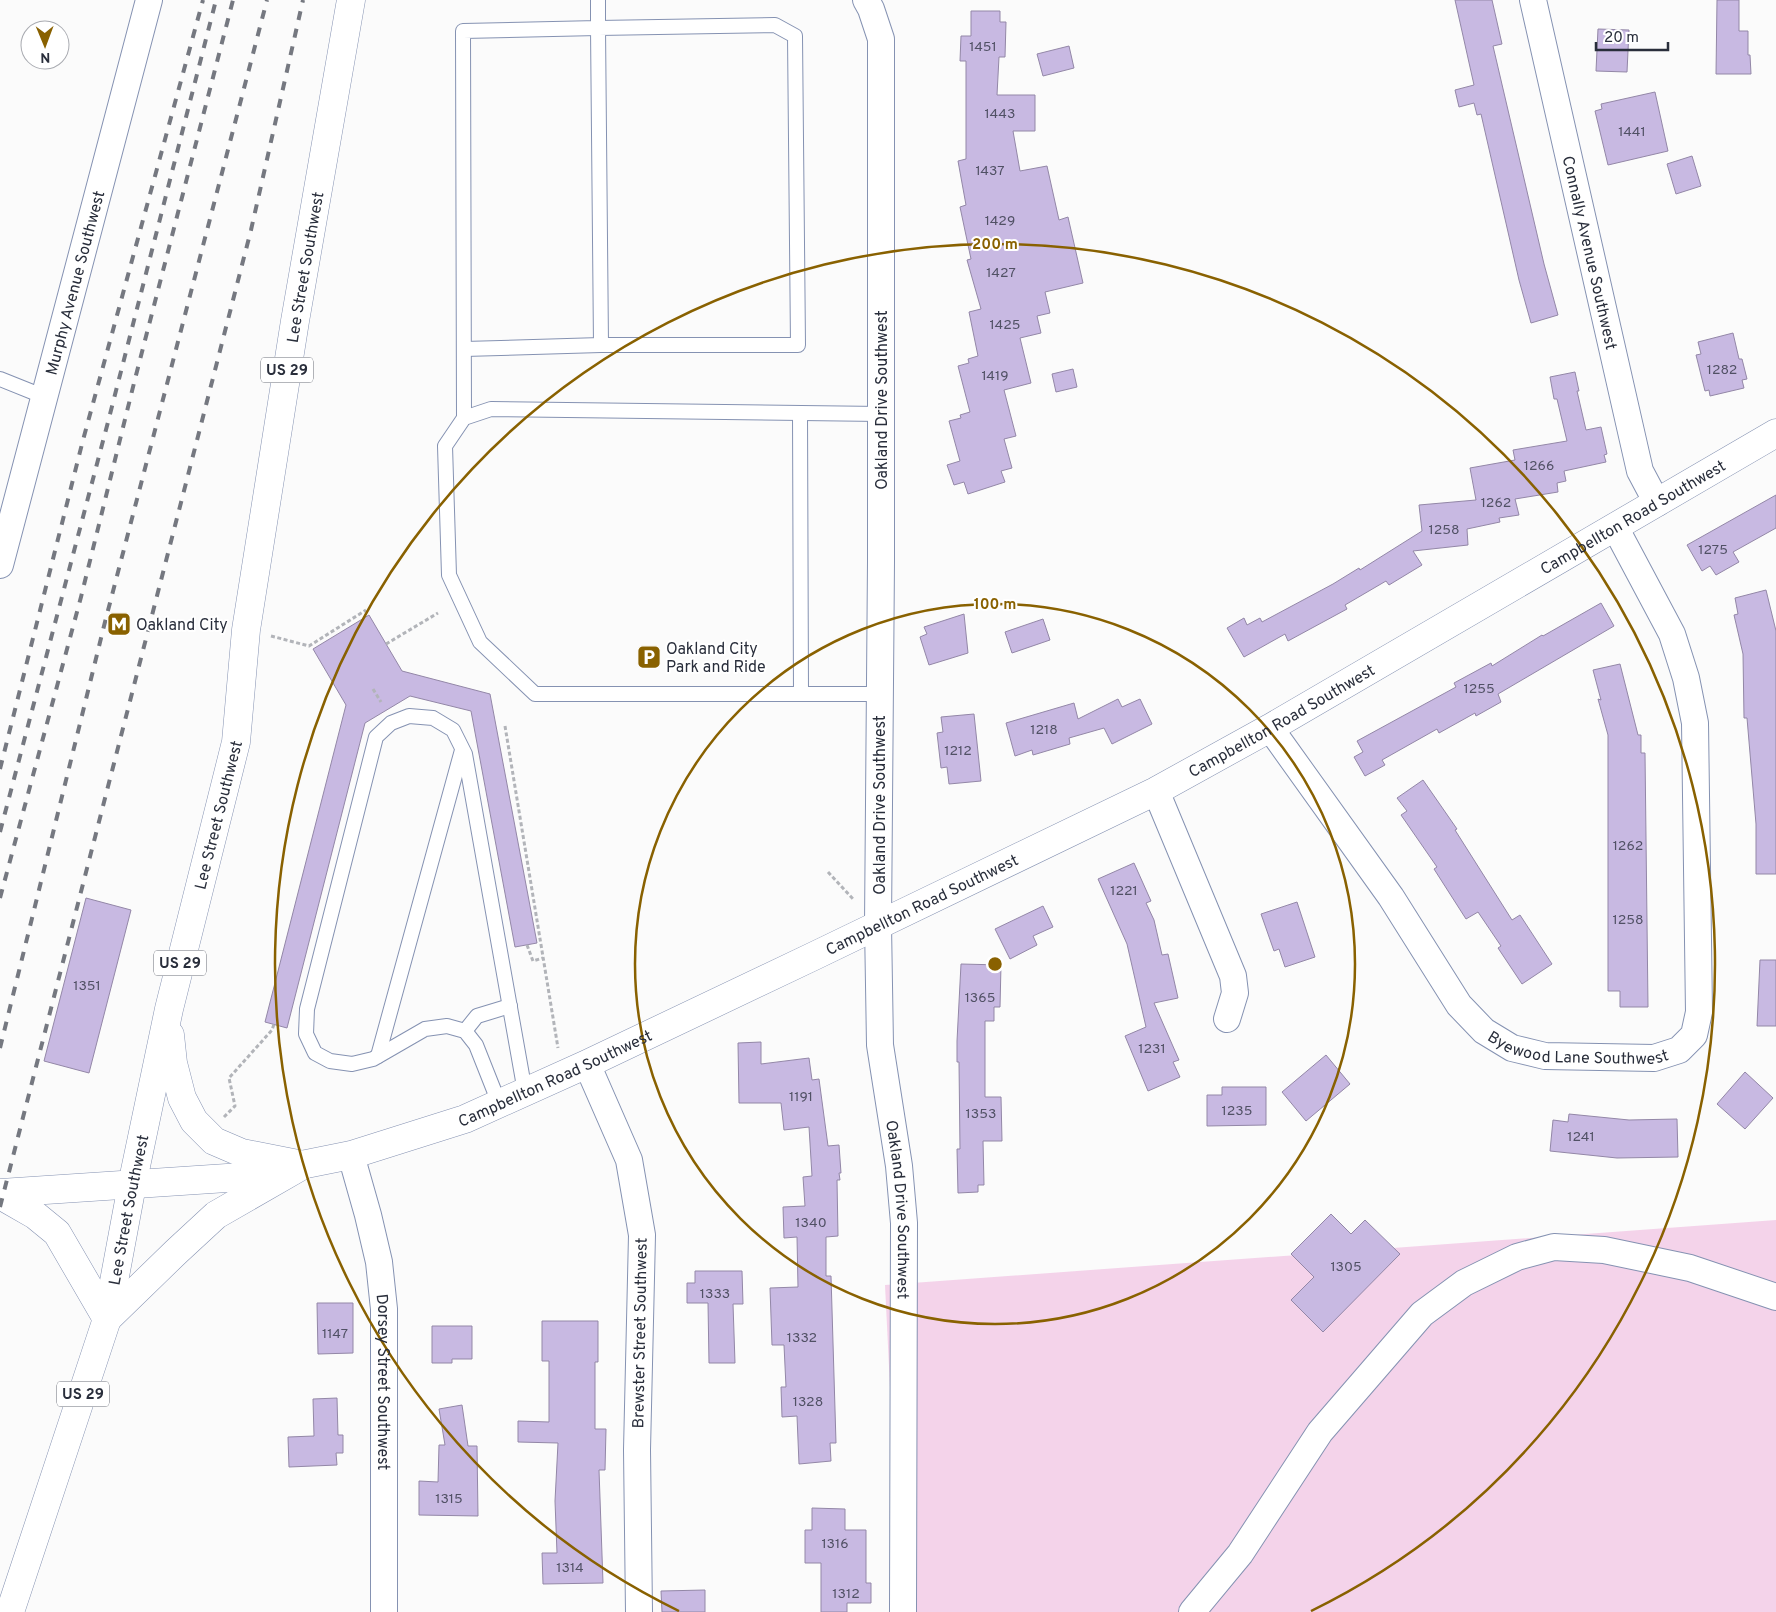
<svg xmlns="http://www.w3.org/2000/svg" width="1776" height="1612" font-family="Overpass,sans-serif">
  <rect width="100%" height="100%" fill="#fbfbfb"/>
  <path fill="#f4d3ea" d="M 1776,1220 L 1776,1612 L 901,1612 L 885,1285 Z"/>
  <g fill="#c8b9e2" stroke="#9387a7">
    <path d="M 1455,0 L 1492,0 L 1502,44 L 1493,46 L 1544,264 L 1558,315 L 1531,323 L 1519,280 L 1481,114 L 1477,115 L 1474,103 L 1459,107 L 1455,90 L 1474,85 Z"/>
    <path d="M 1717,0 L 1739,0 L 1739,31 L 1748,31 L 1748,55 L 1750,55 L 1751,74 L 1716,74 Z"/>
    <path d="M 971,11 L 1000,11 L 1000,22 L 1006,22 L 1005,57 L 999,57 L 997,95 L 1035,95 L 1035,131 L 1013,131 L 1020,171 L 1047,166 L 1059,220 L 1068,217 L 1083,283 L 1045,292 L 1050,313 L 1037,316 L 1041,333 L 1020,338 L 1031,383 L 1004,390 L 1016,436 L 1004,439 L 1012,468 L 1001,471 L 1005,482 L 968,494 L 964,482 L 954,485 L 947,465 L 960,461 L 949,421 L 961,418 L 960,415 L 970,412 L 958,366 L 969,363 L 968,359 L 978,356 L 969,312 L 981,309 L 967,260 L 971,259 L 960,207 L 966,205 L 958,161 L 966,159 L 966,61 L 960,61 L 961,36 L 971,36 Z"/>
    <path d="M 1598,29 L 1629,30 L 1627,72 L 1596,71 Z"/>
    <path d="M 1069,46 L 1074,68 L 1043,76 L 1037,54 Z"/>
    <path d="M 1655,92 L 1668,151 L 1608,165 L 1595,111 L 1602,109 L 1601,104 Z"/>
    <path d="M 1692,156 L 1701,186 L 1676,194 L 1667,164 Z"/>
    <path d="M 1733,333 L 1739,359 L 1742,359 L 1747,379 L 1742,380 L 1744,388 L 1710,396 L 1709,390 L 1705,391 L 1696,355 L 1701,354 L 1698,342 Z"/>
    <path d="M 1073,369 L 1077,387 L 1056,392 L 1052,374 Z"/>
    <path d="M 1575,372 L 1579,391 L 1577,391 L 1586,430 L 1601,427 L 1607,454 L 1604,455 L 1606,462 L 1564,471 L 1566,481 L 1557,483 L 1558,492 L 1515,499 L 1519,515 L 1499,518 L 1500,522 L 1467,529 L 1468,545 L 1413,551 L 1422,565 L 1389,585 L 1386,581 L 1345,605 L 1347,609 L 1288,641 L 1285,634 L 1244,657 L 1227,628 L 1244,618 L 1247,625 L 1260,618 L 1262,622 L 1333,584 L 1359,568 L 1360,570 L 1422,531 L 1419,505 L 1476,500 L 1470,468 L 1515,460 L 1513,450 L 1567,441 L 1557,399 L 1554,399 L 1550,377 Z"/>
    <path d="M 1776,495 L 1776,528 L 1733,552 L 1739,562 L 1716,575 L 1710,566 L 1702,571 L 1687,545 Z"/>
    <path d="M 1766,590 L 1776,631 L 1776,874 L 1756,874 L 1756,824 L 1747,718 L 1744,718 L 1743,654 L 1734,615 L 1738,614 L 1735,598 Z"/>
    <path d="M 1601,603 L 1614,626 L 1498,694 L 1501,702 L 1476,716 L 1475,713 L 1439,733 L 1437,729 L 1382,760 L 1385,765 L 1365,776 L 1354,757 L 1363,752 L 1357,741 L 1456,687 L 1454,683 L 1491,663 L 1492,666 L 1542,635 L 1543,636 Z"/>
    <path d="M 964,614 L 968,653 L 929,665 L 920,637 L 927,634 L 924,627 Z"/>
    <path d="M 369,615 L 402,671 L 490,694 L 537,943 L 515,947 L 471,711 L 410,696 L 365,723 L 287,1028 L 265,1022 L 346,705 L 313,649 Z"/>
    <path d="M 1043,619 L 1050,640 L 1012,653 L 1005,632 Z"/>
    <path d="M 1620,664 L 1638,735 L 1641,735 L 1641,753 L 1645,753 L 1648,1007 L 1620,1007 L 1620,991 L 1608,991 L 1608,735 L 1598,699 L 1601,700 L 1593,670 Z"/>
    <path d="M 1118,699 L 1122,707 L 1140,699 L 1152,724 L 1112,744 L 1104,728 L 1069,738 L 1070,744 L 1033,755 L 1032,750 L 1015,756 L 1006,723 L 1074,703 L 1078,719 Z"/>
    <path d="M 974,714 L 981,781 L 949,784 L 947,767 L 941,768 L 937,733 L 943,732 L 941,717 Z"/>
    <path d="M 1423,780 L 1457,829 L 1455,830 L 1512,920 L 1520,915 L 1552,964 L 1522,984 L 1498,948 L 1501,946 L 1478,912 L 1466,919 L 1434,869 L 1437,867 L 1401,815 L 1407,811 L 1397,798 Z"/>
    <path d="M 1134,863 L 1151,901 L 1146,903 L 1154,920 L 1162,955 L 1168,954 L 1178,998 L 1154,1003 L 1179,1060 L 1173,1062 L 1180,1077 L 1148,1091 L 1125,1036 L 1146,1027 L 1127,944 L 1098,879 Z"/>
    <path d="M 86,898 L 131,910 L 89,1073 L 44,1061 Z"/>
    <path d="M 1297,902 L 1315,957 L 1285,967 L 1279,949 L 1274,951 L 1261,914 Z"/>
    <path d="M 1043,906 L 1053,927 L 1033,936 L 1037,945 L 1010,959 L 995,929 Z"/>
    <path d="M 1760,960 L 1776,960 L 1776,1026 L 1757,1026 Z"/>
    <path d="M 961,964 L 1001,965 L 1000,1007 L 994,1007 L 994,1021 L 985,1021 L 985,1097 L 1001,1097 L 1002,1141 L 983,1141 L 984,1185 L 978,1185 L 978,1192 L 958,1193 L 957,1149 L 960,1149 L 959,1062 L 957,1062 L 957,1041 Z"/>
    <path d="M 761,1042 L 761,1064 L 809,1058 L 812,1080 L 819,1079 L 828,1146 L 839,1145 L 841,1173 L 839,1173 L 840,1180 L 837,1180 L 838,1236 L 826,1237 L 826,1276 L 831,1276 L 836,1443 L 830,1443 L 831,1461 L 799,1464 L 797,1416 L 782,1417 L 781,1387 L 786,1387 L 784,1345 L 772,1345 L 770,1288 L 798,1287 L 797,1237 L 784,1238 L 783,1207 L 805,1206 L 803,1177 L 812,1176 L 809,1127 L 784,1130 L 781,1103 L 739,1103 L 738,1043 Z"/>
    <path d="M 1326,1055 L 1350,1084 L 1306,1121 L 1282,1092 Z"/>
    <path d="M 1745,1072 L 1773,1098 L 1745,1129 L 1717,1104 Z"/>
    <path d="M 1222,1087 L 1266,1087 L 1266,1125 L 1207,1126 L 1207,1095 L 1222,1095 Z"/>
    <path d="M 1569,1114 L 1629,1120 L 1677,1119 L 1678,1157 L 1617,1158 L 1550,1151 L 1553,1120 L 1568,1122 Z"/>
    <path d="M 1331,1214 L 1351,1234 L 1365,1220 L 1400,1254 L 1323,1332 L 1291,1300 L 1314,1277 L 1291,1254 Z"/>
    <path d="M 695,1271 L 742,1271 L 743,1304 L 733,1304 L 735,1363 L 709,1363 L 708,1303 L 687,1303 L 687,1283 L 695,1283 Z"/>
    <path d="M 317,1303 L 353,1303 L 353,1353 L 318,1354 Z"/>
    <path d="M 542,1321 L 598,1321 L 598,1362 L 595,1362 L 595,1429 L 606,1429 L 605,1470 L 599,1470 L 603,1583 L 543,1584 L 542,1553 L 557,1553 L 555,1501 L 558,1443 L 518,1442 L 518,1421 L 549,1422 L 549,1361 L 542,1361 Z"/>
    <path d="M 432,1326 L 472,1326 L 472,1359 L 452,1359 L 452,1363 L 432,1363 Z"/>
    <path d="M 337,1398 L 338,1435 L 343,1435 L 343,1453 L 336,1453 L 337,1465 L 289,1467 L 288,1437 L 314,1436 L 313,1399 Z"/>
    <path d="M 462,1405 L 468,1446 L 477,1446 L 478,1516 L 419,1515 L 419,1481 L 438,1482 L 439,1445 L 445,1445 L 439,1409 Z"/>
    <path d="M 812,1508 L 845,1509 L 845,1530 L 866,1530 L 866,1583 L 871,1583 L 871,1603 L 847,1603 L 847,1612 L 821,1612 L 821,1563 L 805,1563 L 805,1530 L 812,1530 Z"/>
    <path d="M 705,1590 L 705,1612 L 662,1612 L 661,1591 Z"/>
  </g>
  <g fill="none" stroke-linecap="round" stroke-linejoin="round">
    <g stroke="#8592b2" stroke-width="16">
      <g id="service">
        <path d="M 464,349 L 601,345 L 798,345 L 795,36 L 775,25 L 598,28 L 601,345"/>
        <path d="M 0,379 L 45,397"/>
        <path d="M 800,413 L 801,694"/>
        <path d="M 464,418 L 463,31 L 598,28 L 598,0"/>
        <path d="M 880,694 L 535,694 L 480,642 L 449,575 L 445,446 L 464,418 L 491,409 L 881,414"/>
        <path d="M 465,1031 L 477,1016 L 510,1006"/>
        <path d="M 378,1056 L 462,750"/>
        <path d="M 499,1103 L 476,1045 L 465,1031 L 447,1026 L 425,1029 L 373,1059 L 352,1064 L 330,1061 L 315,1053 L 306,1034 L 307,1009 L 376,737 L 391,723 L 409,716 L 433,718 L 453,730 L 465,754 L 525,1092"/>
      </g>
    </g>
    <g stroke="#8592b2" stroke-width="28">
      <g id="minor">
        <path id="s1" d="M 866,0 L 871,9 L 881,39 L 881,561 L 878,925 L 880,1045 L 899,1166 L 904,1223 L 903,1612"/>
        <path id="s2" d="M 1533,0 L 1640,471 L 1657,503"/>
        <path id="s3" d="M 0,565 L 149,0"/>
        <path id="s4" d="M 1270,728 L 1391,897 L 1459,1005 L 1484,1031 L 1512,1048 L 1545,1056 L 1654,1058 L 1679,1050 L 1694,1035 L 1699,1012 L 1695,723 L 1686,678 L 1672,634 L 1615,527"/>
        <path d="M 1156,791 L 1233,976 L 1235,993 L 1227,1019"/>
        <path d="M 587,1064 L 629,1160 L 642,1235 L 637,1450 L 639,1612"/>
        <path id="s5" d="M 351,1155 L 368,1215 L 379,1262 L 384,1309 L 384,1612"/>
        <path d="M 1192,1612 L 1240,1554 L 1320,1432 L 1422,1314 L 1464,1283 L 1517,1257 L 1554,1247 L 1604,1250 L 1690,1268 L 1776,1297"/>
      </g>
    </g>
    <g stroke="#8592b2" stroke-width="29">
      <g id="secondary">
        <path id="s6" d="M 0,1193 L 242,1177 L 351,1155 L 465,1119 L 587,1064 L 814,956 L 1156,791 L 1270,728 L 1776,433"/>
      </g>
    </g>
    <g stroke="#8592b2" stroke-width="29">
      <g id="primary">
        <path d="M 170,1035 L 173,1063 L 182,1098 L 194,1121 L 214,1141 L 242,1153 L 303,1165"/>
        <path d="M 0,1195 L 35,1215 L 57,1233 L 107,1319"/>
        <path d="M 107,1319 L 176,1252 L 216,1215 L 303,1165"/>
        <path id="s7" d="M 10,1612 L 107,1319 L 132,1185 L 169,1009 L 236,742 L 246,630 L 295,321 L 351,0"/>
      </g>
    </g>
    <g stroke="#b2b4b9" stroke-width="3" stroke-dasharray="4 2.5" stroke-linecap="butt">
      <path d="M 271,636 L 309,646 L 366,610"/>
      <path d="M 386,644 L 438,613"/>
      <path d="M 373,689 L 381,702"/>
      <path d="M 505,726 L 558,1048"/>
      <path d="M 828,872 L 853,899"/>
      <path d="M 527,945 L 533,961 L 543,958"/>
      <path d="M 224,1117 L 235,1106 L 229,1078 L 272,1030 L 274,1024"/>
    </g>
    <use href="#service" stroke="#fff" stroke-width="14"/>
    <use href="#minor" stroke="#fff" stroke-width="26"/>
    <use href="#secondary" stroke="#fff" stroke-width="28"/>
    <use href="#primary" stroke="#fff" stroke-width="28"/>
    <g stroke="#757880" stroke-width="4" stroke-dasharray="9 9" stroke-linecap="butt">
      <path d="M 0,769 L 83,440 L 203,0"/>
      <path d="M 0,832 L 108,422 L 216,0"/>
      <path d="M 0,898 L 81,597 L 135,379 L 233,0"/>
      <path d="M 0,1048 L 105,622 L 267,0"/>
      <path d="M 0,1207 L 251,230 L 303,0"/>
    </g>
  </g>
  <g fill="none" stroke="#896100" stroke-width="2.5">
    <circle cx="995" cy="964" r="360"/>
    <path d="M679 1611A720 720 0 1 1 1311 1611"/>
  </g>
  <defs>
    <g id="metro-square" transform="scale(1.25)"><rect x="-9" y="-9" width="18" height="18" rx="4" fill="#896100" stroke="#fff"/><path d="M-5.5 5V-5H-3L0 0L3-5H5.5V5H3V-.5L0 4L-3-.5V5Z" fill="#fff"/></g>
    <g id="parking-square" transform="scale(1.25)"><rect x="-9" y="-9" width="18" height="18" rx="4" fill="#896100" stroke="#fff"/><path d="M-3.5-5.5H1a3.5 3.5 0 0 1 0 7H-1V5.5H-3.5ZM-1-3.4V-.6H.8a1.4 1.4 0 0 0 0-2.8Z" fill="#fff"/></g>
  </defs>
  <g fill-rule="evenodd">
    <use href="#metro-square" x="119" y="624"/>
    <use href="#parking-square" x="649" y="657"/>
  </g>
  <g text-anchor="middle" stroke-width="4" stroke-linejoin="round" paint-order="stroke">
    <g font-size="14" fill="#515165">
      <text x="983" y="51">1451</text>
      <text x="1000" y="118">1443</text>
      <text x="1632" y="136">1441</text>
      <text x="990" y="175">1437</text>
      <text x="1000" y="225">1429</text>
      <text x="1001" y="277">1427</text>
      <text x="1005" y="329">1425</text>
      <text x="1722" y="374">1282</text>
      <text x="995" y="380">1419</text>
      <text x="1539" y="470">1266</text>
      <text x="1496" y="507">1262</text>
      <text x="1444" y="534">1258</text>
      <text x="1713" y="554">1275</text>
      <text x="1479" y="693">1255</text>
      <text x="1044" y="734">1218</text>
      <text x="958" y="755">1212</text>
      <text x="1628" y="850">1262</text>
      <text x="1124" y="895">1221</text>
      <text x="1628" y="924">1258</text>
      <text x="87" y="990">1351</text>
      <text x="980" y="1002">1365</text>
      <text x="1152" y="1053">1231</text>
      <text x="801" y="1101">1191</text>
      <text x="1237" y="1115">1235</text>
      <text x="981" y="1118">1353</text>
      <text x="1581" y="1141">1241</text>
      <text x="811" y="1227">1340</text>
      <text x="1346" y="1271">1305</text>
      <text x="715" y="1298">1333</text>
      <text x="335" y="1338">1147</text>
      <text x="802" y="1342">1332</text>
      <text x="808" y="1406">1328</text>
      <text x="449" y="1503">1315</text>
      <text x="835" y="1548">1316</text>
      <text x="570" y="1572">1314</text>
      <text x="846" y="1598">1312</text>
    </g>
    <g fill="#fff" stroke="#696d76" stroke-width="1">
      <rect x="261" y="357.5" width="52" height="25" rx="4"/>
      <rect x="154" y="950.5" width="52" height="25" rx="4"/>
      <rect x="57" y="1381.5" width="52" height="25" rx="4"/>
    </g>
    <g font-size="15" font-weight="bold" fill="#292e3b">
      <text x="287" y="375">US 29</text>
      <text x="180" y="968">US 29</text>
      <text x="83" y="1399">US 29</text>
    </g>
    <g font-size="16" fill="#292e3b" stroke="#fff">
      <text dy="6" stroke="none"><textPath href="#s2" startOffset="259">Connally Avenue Southwest</textPath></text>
      <text dy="6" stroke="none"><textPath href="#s7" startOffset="1380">Lee Street Southwest</textPath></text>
      <text dy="6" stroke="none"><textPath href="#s3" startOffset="292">Murphy Avenue Southwest</textPath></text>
      <text transform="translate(881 400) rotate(-90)" y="6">Oakland Drive Southwest</text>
      <text dy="6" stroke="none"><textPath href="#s6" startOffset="1788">Campbellton Road Southwest</textPath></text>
      <text dy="6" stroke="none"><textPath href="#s6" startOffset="1382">Campbellton Road Southwest</textPath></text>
      <text transform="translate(879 805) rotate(-90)" y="6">Oakland Drive Southwest</text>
      <text dy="6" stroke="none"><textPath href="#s7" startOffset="825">Lee Street Southwest</textPath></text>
      <text dy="6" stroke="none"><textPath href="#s6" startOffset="978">Campbellton Road Southwest</textPath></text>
      <text dy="6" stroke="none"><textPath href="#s4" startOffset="470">Byewood Lane Southwest</textPath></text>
      <text dy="6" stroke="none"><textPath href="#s6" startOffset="572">Campbellton Road Southwest</textPath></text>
      <text dy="6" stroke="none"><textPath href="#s7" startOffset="420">Lee Street Southwest</textPath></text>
      <text dy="6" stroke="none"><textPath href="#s1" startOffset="1214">Oakland Drive Southwest</textPath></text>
      <text transform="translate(639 1333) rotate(-89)" y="6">Brewster Street Southwest</text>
      <text dy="6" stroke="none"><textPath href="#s5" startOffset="231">Dorsey Street Southwest</textPath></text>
    </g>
    <g font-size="16" fill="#292e3b" stroke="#fff" text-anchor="start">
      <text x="136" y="630">Oakland City</text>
      <text x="666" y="654">Oakland City<tspan x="666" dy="18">Park and Ride</tspan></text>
    </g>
  </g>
  <circle cx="995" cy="964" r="8" fill="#896100" stroke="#fff" stroke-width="2.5"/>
  <g font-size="15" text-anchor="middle" font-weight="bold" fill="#896100" stroke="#fff" stroke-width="4" stroke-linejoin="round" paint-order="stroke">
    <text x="995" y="249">200 m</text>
    <text x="995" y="609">100 m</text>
  </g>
  <g transform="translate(45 45) rotate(179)"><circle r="24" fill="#ffffff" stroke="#a9abb1"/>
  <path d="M0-4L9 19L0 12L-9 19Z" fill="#896100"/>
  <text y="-8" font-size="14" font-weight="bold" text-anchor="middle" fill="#292e3b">N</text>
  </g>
  <path d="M1596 42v8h72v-8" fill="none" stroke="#292e3b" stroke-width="2.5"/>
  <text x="1604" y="42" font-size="15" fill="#292e3b" stroke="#ffffff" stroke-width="4" paint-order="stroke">20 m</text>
</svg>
